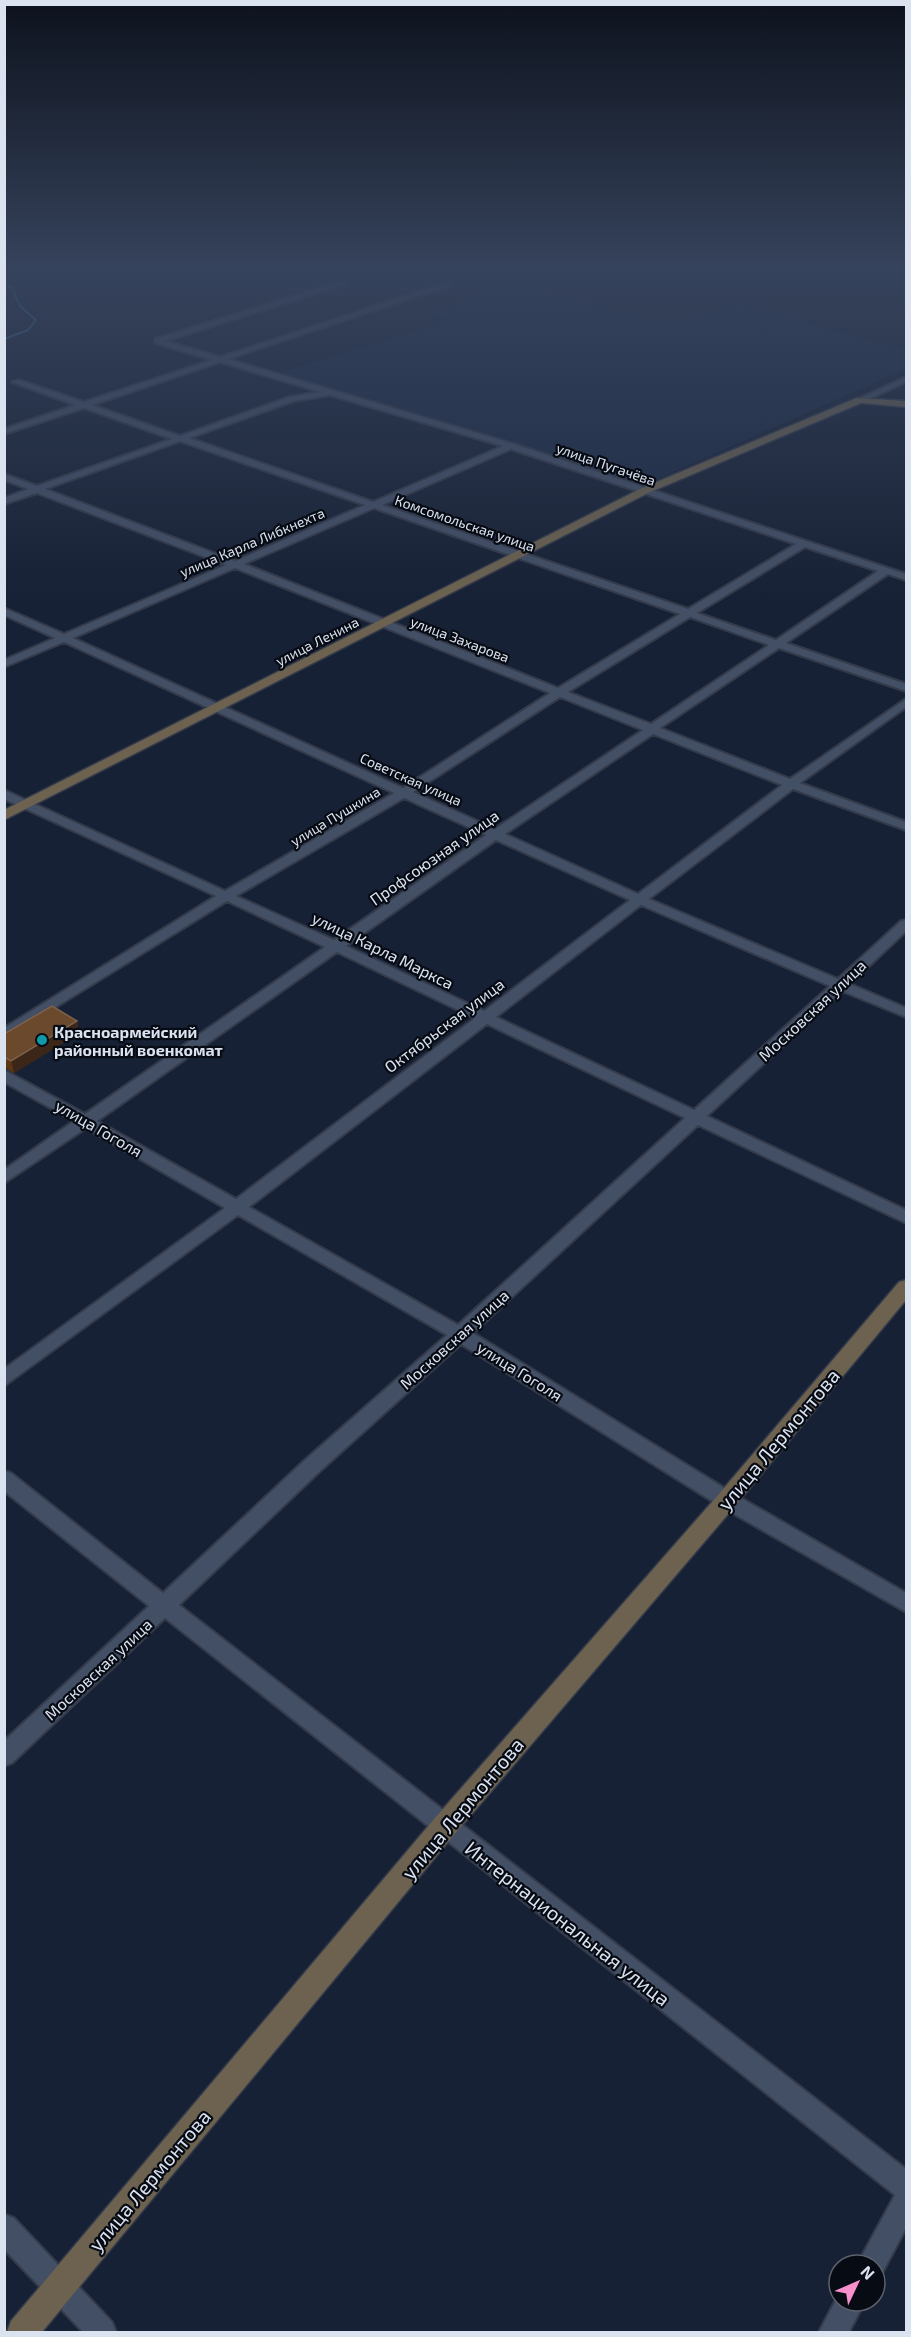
<svg xmlns="http://www.w3.org/2000/svg" width="911" height="2337" viewBox="0 0 911 2337" font-family="'Exo 2',sans-serif">
  <rect width="100%" height="100%" fill="#172135"/>
  <polygon fill="#1c2943" points="509,285 673,324 741,304 906,350 906,369 658,479 623,479 272,375 450,320 429,314"/>
  <g fill="none" stroke-linecap="round" stroke-linejoin="round">
    <g stroke="#356fa0" stroke-width="2">
      <polyline points="4,275 8,271"/>
      <polyline points="4,284 12,288 20,306 36,320 28,330 4,339"/>
    </g>
    <g stroke="#333a4a" stroke-width="4">
      <g id="street">
        <path d="M339 282 346 284 166 341 220 357 448 282V286L228 359 514 444 906 574V580L888 574 786 643 906 684V691L779 648 660 728 790 779 906 699V707L800 783 906 822V830L793 789 649 899 838 979 901 921 906 920V931L850 984 906 1008V1017L842 991 707 1116 906 1210V1223L698 1125 473 1333 734 1494 906 1593V1612L720 1506 461 1344 319 1472 179 1605 906 2169V2228L881 2275 875 2277V2265H857L895 2195 165 1618 12 1763 4 1766V1741L149 1606 4 1491V1471L11 1473 163 1593 305 1460 447 1335 238 1215 4 1386V1369L225 1208 86 1128 4 1183V1170L74 1121 4 1082V1070L85 1114 325 947 227 901 4 1039V1028L216 896 4 799V790L225 891 394 793 64 642 4 667V660L55 638 4 615V608L64 634 226 565 37 493 4 504V498L28 489 4 480V474L37 486 172 439 84 408 4 434V429L75 405 12 382 19 380 84 402 212 360 155 343V339ZM220 362 320 392 289 397 180 436 92 405ZM330 395 503 446 373 502 189 438 294 401ZM180 441 365 505 235 561 45 489ZM511 449 796 544 688 609 382 505ZM374 508 680 614 558 688 244 564ZM805 547 878 571 776 640 697 613ZM235 568 550 693 403 788 73 638ZM690 617 769 645 651 724 568 692ZM560 697 643 730 495 829 413 792ZM653 734 782 785 638 894 505 834ZM404 798 486 835 334 940 236 896ZM496 840 630 900 484 1011 346 946ZM641 905 830 986 694 1110 496 1017ZM337 952 475 1018 236 1199 97 1121ZM487 1024 685 1118 458 1325 249 1207Z"/>
        <polygon points="906,377 906,382 863,402 856,400"/>
        <polygon points="4,2214 14,2218 112,2322 116,2332 83,2332 4,2249"/>
        <polygon points="839,2294 839,2301 865,2301 849,2332 819,2332"/>
      </g>
    </g>
    <g stroke="#333a4a" stroke-width="3">
      <g id="secondary">
        <polygon points="857,398 906,401 906,407 861,403 648,493 4,820 4,810 640,489"/>
        <polygon points="906,1280 906,1300 735,1506 453,1836 42,2332 7,2332 11,2321 435,1818 719,1494 899,1282"/>
      </g>
    </g>
    <use href="#street" fill="#434f65" fill-rule="evenodd"/>
    <use href="#secondary" fill="#6c624f" fill-rule="evenodd"/>
  </g>
  <polygon fill="#5d3715" points="77,1021 79,1033 14,1073 4,1067 4,1034"/>
  <polygon fill="#3c2618" points="77,1021 79,1033 14,1073 11,1061"/>
  <polygon fill="#6b492d" stroke="#7c614c" stroke-width="1.5" points="52,1006 77,1021 11,1061 4,1057 4,1034"/>
  <linearGradient id="sky" x2="0" y2="1"><stop stop-color="#0d121d"/><stop offset="0.45" stop-color="#36435c"/><stop offset="1" stop-color="#36435c" stop-opacity="0"/></linearGradient>
  <rect width="911" height="598" fill="url(#sky)"/>
  <circle fill="#0f9aa8" stroke="#070b13" stroke-width="2" cx="42" cy="1040" r="6"/>
  <g text-anchor="middle" dominant-baseline="central" stroke-width="4.5" stroke-linejoin="round" paint-order="stroke">
    <g font-size="14" fill="#dbe2f0" stroke="#070b13">
      <text transform="translate(606 464) rotate(19)">улица Пугачёва</text>
      <text transform="translate(465 523) rotate(19)">Комсомольская улица</text>
      <text transform="translate(252 542) rotate(-23)">улица Карла Либкнехта</text>
      <text transform="translate(460 639) rotate(21)">улица Захарова</text>
      <text transform="translate(317 641) rotate(-27)">улица Ленина</text>
      <text transform="translate(411 779) rotate(24)">Советская улица</text>
      <text transform="translate(335 816) rotate(-31)">улица Пушкина</text>
    </g>
    <g font-size="16" fill="#dbe2f0" stroke="#070b13">
      <text transform="translate(434 857) rotate(-35)">Профсоюзная улица</text>
      <text transform="translate(383 950) rotate(26)">улица Карла Маркса</text>
      <text transform="translate(812 1010) rotate(-43)">Московская улица</text>
      <text transform="translate(444 1025) rotate(-37)">Октябрьская улица</text>
      <text transform="translate(99 1128) rotate(30)">улица Гоголя</text>
      <text transform="translate(454 1339) rotate(-42)">Московская улица</text>
      <text transform="translate(520 1371) rotate(32)">улица Гоголя</text>
      <text transform="translate(98 1669) rotate(-43)">Московская улица</text>
    </g>
    <g font-size="16" font-weight="bold" fill="#dbe2f0" stroke="#070b13" text-anchor="start">
      <text x="54" y="1031">Красноармейский<tspan x="54" dy="18">районный военкомат</tspan></text>
    </g>
    <g font-size="20" fill="#dbe2f0" stroke="#070b13">
      <text transform="translate(778 1439) rotate(-50)">улица Лермонтова</text>
      <text transform="translate(462 1808) rotate(-50)">улица Лермонтова</text>
      <text transform="translate(568 1923) rotate(38)">Интернациональная улица</text>
      <text transform="translate(149 2180) rotate(-50)">улица Лермонтова</text>
    </g>
  </g>
  <rect width="911" height="2337" fill="none" stroke="#dbe2f0" stroke-width="12"/>
  <g transform="translate(857 2283) rotate(46)"><circle r="28" fill="#070b13" stroke="#5c616b" stroke-width="1.5"/>
  <path d="M0-4.5L10 22L0 15L-10 22Z" fill="#f890cc"/>
  <text y="-9" font-size="16" font-weight="bold" text-anchor="middle" fill="#dbe2f0">N</text>
  </g>
</svg>
